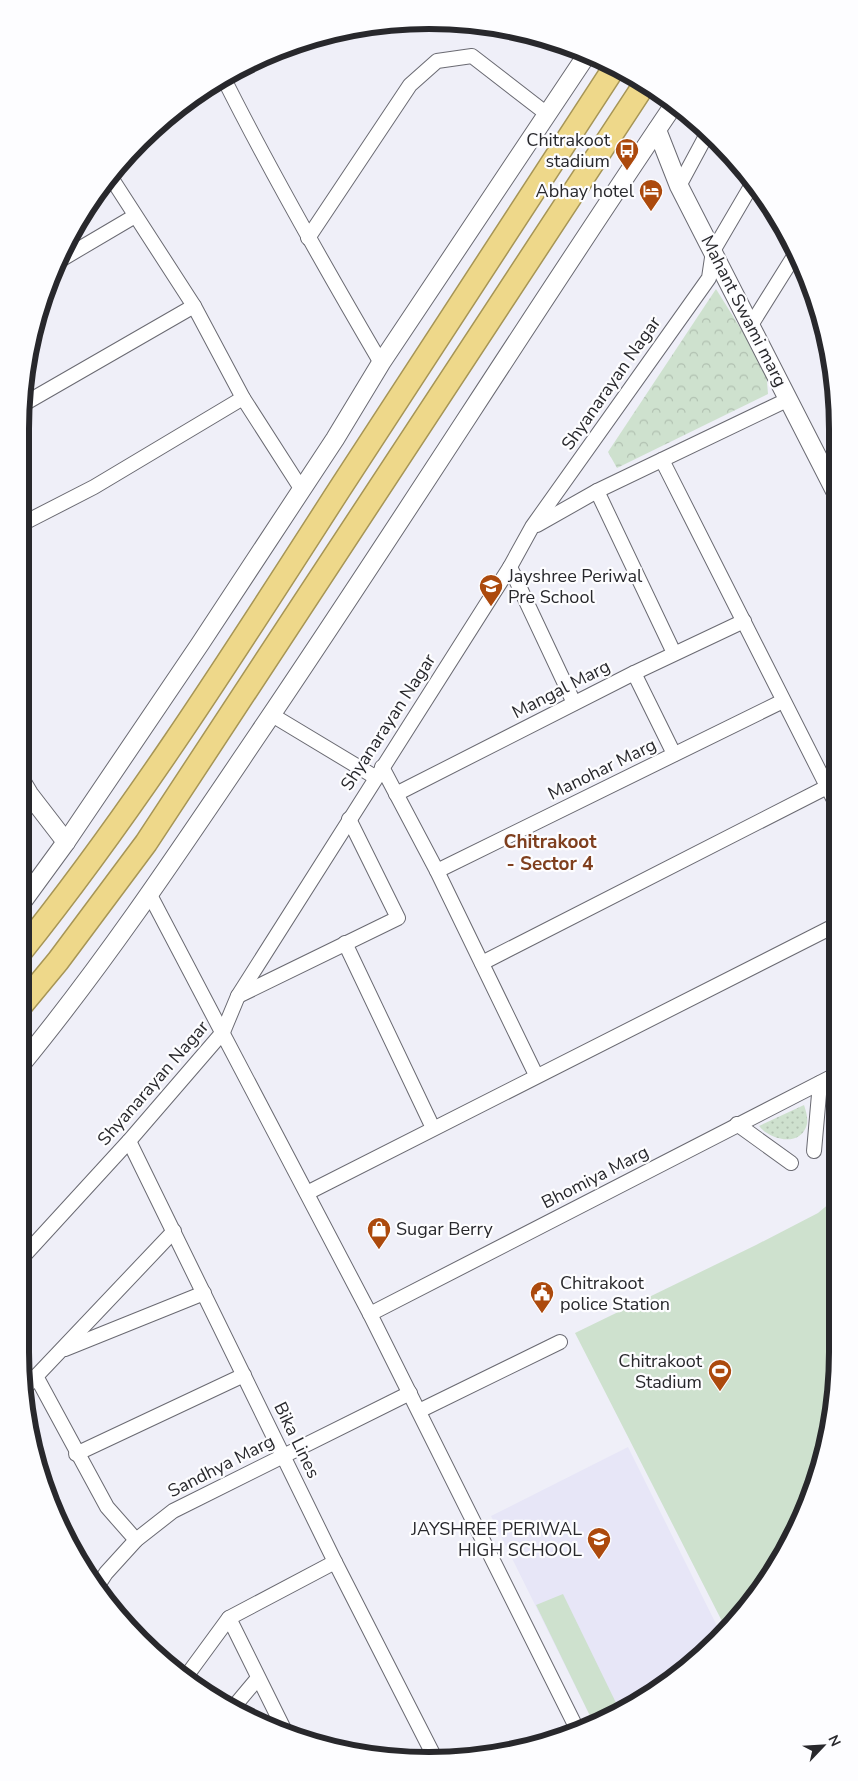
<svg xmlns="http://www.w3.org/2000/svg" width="858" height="1781" viewBox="0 0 858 1781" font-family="'Nunito Sans',sans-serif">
  <defs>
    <pattern id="grass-dots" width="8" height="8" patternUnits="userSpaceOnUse" patternTransform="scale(1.25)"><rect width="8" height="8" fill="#cee1ce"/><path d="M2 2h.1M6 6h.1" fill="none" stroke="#b1c1b1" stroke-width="1.8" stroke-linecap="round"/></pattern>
    <pattern id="park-crowns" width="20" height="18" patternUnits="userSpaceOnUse" patternTransform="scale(1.25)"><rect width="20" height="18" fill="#cee1ce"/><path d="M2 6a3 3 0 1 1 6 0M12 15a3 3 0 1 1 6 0" fill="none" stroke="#b1c1b1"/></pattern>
  </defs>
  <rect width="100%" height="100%" fill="#efeff8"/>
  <polygon fill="#e7e6f7" points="628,1447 722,1636 610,1719 594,1724 491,1516"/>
  <path fill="url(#grass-dots)" d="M804 1105C806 1111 808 1118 807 1124 801 1148 770 1140 759 1126Z"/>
  <polygon fill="url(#park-crowns)" points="716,289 766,369 768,394 617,468 608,452"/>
  <g fill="#cee1ce">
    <polygon points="837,1197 838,1352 830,1432 807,1509 769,1579 727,1631 575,1333 756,1245 818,1213"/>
    <polygon points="563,1594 620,1711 610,1719 594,1724 536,1605"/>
  </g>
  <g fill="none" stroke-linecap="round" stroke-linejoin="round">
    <g stroke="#6a6a72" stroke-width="16">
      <g id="minor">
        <path d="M223 77C272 175 326 269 381 363"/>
        <polyline points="110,176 194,306 243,398 302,490"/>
        <polyline points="679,186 707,134"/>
        <polyline points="308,238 410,85 437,61 472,56 547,114"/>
        <polyline points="57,262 135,216"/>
        <polyline points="751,325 796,253"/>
        <polyline points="22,405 194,306"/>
        <polyline points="662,460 836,804"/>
        <polyline points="597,491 674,653"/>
        <polyline points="20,525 94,487 243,398"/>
        <polyline points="537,525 597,491 789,399"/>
        <polyline points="510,567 574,703"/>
        <polyline points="634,673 674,754"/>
        <polyline points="272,715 375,777"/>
        <polyline points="382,767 437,871 536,1075"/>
        <polyline points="396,794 634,673 744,621"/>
        <polyline points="437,871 783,701"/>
        <polyline points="150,895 370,1314 577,1729"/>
        <polyline points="345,943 433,1128"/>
        <polyline points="482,963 827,787"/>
        <polyline points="238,996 398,918 349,819"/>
        <polyline points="737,1124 791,1163"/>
        <polyline points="129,1141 335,1562 434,1756"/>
        <polyline points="814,1151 820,1083"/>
        <polyline points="307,1193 836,925"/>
        <polyline points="20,1260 129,1141 223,1032 238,996 510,567 532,527 709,278 713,251 754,181"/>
        <polyline points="370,1314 837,1074"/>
        <polyline points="65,1349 204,1293"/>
        <polyline points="36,1376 107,1507 136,1540"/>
        <polyline points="26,1387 174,1231"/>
        <polyline points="419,1411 560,1342"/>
        <polyline points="76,1454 244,1375"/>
        <polyline points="97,1587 106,1573 136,1540 173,1511 410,1393"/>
        <polyline points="229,1618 284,1729"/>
        <polyline points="185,1678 229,1618 335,1562"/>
        <polyline points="232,1709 258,1678"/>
      </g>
    </g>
    <g stroke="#6a6a72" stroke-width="20">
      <g id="tertiary">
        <polyline points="657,130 679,186 835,491"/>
        <polyline points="20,779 29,794 66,842"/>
        <polyline points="20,905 66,842 200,644 335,439 381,363 588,53"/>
        <path d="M20 1066C107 960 182 847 259 733 400 525 534 311 675 103"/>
      </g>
    </g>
    <g stroke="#a69556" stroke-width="25">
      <g id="trunk">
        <path d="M20 953C137 807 238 647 339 490 430 348 522 208 614 68"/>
        <polyline points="20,1007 58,961 146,843 644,85"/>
      </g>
    </g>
    <use href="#minor" stroke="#fff" stroke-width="14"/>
    <use href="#tertiary" stroke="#fff" stroke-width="18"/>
    <use href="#trunk" stroke="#eed88a" stroke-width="22"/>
  </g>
  <defs>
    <g id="bus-pin" transform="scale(1.25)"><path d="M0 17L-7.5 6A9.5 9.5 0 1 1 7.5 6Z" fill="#ac4a0d" stroke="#fdfdff"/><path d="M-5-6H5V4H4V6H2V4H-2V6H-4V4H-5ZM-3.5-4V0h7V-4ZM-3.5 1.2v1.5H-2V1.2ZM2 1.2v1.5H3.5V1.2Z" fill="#fff"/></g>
    <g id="hotel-pin" transform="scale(1.25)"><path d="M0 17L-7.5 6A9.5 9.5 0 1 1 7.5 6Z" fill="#ac4a0d" stroke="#fdfdff"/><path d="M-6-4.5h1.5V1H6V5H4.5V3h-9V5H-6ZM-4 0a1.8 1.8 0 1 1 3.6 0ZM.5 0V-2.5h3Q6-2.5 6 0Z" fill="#fff"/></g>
    <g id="school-pin" transform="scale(1.25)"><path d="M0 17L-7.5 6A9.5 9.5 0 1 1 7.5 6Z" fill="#ac4a0d" stroke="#fdfdff"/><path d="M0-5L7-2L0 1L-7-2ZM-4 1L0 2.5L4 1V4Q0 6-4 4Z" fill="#fff"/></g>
    <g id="shop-pin" transform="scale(1.25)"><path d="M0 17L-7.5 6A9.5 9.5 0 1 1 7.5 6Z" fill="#ac4a0d" stroke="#fdfdff"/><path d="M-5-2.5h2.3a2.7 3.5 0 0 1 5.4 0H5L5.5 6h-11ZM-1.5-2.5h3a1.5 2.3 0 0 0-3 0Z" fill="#fff"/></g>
    <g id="civic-pin" transform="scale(1.25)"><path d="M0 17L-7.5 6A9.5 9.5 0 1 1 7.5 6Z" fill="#ac4a0d" stroke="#fdfdff"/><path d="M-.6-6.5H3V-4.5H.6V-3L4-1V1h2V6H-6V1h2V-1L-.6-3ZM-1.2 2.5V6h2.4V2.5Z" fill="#fff"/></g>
    <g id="stadium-pin" transform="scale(1.25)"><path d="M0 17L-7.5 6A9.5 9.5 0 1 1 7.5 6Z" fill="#ac4a0d" stroke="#fdfdff"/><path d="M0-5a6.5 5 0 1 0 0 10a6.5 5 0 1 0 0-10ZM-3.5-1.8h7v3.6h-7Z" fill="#fff"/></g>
  </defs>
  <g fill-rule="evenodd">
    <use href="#bus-pin" x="627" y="150"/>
    <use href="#hotel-pin" x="651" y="191"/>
    <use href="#school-pin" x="491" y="586"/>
    <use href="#shop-pin" x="379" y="1229"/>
    <use href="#civic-pin" x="542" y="1293"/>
    <use href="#stadium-pin" x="720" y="1371"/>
    <use href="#school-pin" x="599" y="1539"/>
  </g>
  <g text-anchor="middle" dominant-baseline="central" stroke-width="4.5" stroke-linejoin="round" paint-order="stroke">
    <g font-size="18" fill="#28282c" stroke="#fdfdff" text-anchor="end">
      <text x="610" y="140">Chitrakoot<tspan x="610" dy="21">stadium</tspan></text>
      <text x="634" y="191">Abhay hotel</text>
      <text x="508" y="576" text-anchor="start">Jayshree Periwal<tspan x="508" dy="21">Pre School</tspan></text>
      <text x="396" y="1229" text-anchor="start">Sugar Berry</text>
      <text x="560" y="1283" text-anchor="start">Chitrakoot<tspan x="560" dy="21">police Station</tspan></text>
      <text x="702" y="1361">Chitrakoot<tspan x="702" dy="21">Stadium</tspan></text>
      <text x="582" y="1529">JAYSHREE PERIWAL<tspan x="582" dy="21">HIGH SCHOOL</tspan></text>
    </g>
    <g font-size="18" fill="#28282c" stroke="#fdfdff">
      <text transform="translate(744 311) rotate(63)">Mahant Swami marg</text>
      <text transform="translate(611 383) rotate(-55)">Shyanarayan Nagar</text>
      <text transform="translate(561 689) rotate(-27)">Mangal Marg</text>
      <text transform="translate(388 722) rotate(-57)">Shyanarayan Nagar</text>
      <text transform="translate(602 769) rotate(-26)">Manohar Marg</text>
      <text transform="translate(153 1083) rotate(-49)">Shyanarayan Nagar</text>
      <text transform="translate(595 1177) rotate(-27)">Bhomiya Marg</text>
      <text transform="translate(297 1440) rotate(64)">Bika Lines</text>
      <text transform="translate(221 1466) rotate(-27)">Sandhya Marg</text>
    </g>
    <g font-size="19" font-weight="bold" fill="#7f3f1e" stroke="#fdfdff">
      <text x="550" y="842">Chitrakoot<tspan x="550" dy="22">- Sector 4</tspan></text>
    </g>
  </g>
  <path d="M0 0H858V1781H0ZM429 29H429A400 400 0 0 1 829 429V1352A400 400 0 0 1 429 1752H429A400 400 0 0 1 29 1352V429A400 400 0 0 1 429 29Z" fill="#fdfdff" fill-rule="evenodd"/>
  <path fill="none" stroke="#28282c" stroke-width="6" d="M429 29H429A400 400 0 0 1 829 429V1352A400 400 0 0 1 429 1752H429A400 400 0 0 1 29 1352V429A400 400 0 0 1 429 29Z"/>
  <g transform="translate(823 1746) rotate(65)" stroke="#fdfdff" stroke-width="4" paint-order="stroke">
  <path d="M0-4L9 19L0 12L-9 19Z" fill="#28282c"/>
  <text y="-8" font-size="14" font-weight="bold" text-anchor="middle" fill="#28282c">N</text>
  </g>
</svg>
